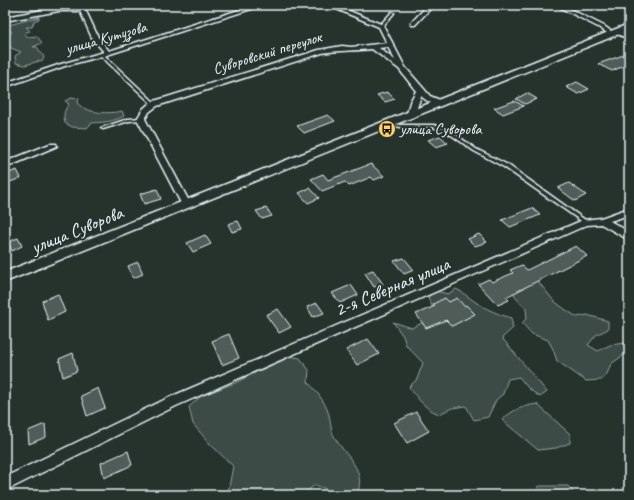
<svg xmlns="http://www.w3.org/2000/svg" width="634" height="500" viewBox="0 0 634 500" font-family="Caveat,sans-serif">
  <rect width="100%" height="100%" fill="#26332d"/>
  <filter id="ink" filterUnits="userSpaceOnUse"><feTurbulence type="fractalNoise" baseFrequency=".025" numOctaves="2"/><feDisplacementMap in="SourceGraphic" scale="8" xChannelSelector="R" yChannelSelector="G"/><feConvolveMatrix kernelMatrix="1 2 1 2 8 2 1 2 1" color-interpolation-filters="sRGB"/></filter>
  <g filter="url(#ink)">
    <g fill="#3e4b47" stroke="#939ea0">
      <polygon points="39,17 39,19 34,21 32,27 26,27 30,31 24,33 28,37 37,36 42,43 33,47 37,47 44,57 43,60 25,65 16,63 15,56 21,52 11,48 5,39 12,32 5,26"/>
      <path d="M71 98 79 99 77 103C88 114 108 114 122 111L124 116C113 122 105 122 92 123L87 128 72 127 65 123C63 115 64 110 69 104L65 101Z"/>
      <polygon points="507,277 536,279 554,301 566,310 577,317 587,315 608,321 608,329 596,335 588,345 598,351 610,345 625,343 628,352 611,364 606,376 601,380 586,381 557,361 553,349 548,340 532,334 522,323 527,318 526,309 516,298"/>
      <path d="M456 289C463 292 468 297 474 301 485 309 498 314 511 318L513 328 502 338 547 392 540 397 529 389 519 377 508 379 503 394 496 400 488 417 474 420 466 406 452 408 439 414C425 409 418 399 409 387L417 379 423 363 406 345 403 336 393 322 412 328C422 321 426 325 436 316L428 297 436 291 448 294Z"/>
      <path d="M290 356 300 358 309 370 308 382C316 391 324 400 328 412 331 420 330 429 334 436 345 457 367 468 357 495H342L315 485 306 492 305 495H229L228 492 233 466 210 444 193 424 189 407 201 396 235 383 260 370 277 363Z"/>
      <path d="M537 404 570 434V443L556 448 538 450 502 420C512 410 523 406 537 404Z"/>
      <polygon points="538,486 568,486 575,495 536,495"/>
    </g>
    <g fill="#505c59" stroke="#e8f1f8">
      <polygon points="629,53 629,64 612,71 598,64"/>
      <polygon points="577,82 589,89 578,94 566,87"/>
      <polygon points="387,92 395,99 385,102 377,95"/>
      <polygon points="527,93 537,99 525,104 516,99"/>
      <polygon points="514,101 524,106 503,114 494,108"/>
      <polygon points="328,115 335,121 304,133 297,126"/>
      <polygon points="440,136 448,143 436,147 428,140"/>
      <polygon points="371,164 384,176 374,180 371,177 349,186 345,182 322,191 311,179 323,174 328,180"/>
      <polygon points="17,170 21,178 10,182 6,174"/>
      <polygon points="569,183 586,195 575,201 558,188"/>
      <polygon points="310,188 319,198 308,203 299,193"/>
      <polygon points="157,189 161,199 144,204 140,194"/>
      <polygon points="266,208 272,216 262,219 256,211"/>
      <polygon points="532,208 540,215 510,227 502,220"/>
      <polygon points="238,221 242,229 232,232 228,224"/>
      <polygon points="479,234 487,242 475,246 468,239"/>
      <polygon points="205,235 211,244 193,252 187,243"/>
      <polygon points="18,238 22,246 12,251 8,242"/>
      <polygon points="576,246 587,256 506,297 509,300 498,305 478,284 489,279 492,282 513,273 510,270 522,265 527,270"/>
      <polygon points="404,258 414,270 404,274 394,261"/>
      <polygon points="138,262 143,274 133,278 128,266"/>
      <polygon points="373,270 383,284 374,287 365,273"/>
      <polygon points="351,285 358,295 340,303 332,293"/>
      <polygon points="58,294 65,312 48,320 42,301"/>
      <polygon points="445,298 449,302 457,298 464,306 466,305 475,314 452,326 446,320 426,328 416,314 435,306 433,304"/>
      <polygon points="317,303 324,313 313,317 307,307"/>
      <polygon points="278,309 291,327 279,333 266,315"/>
      <polygon points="229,334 239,358 222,365 212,341"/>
      <polygon points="368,339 379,354 357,365 346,350"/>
      <polygon points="73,353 77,371 63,377 59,359"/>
      <polygon points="98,388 105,408 87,416 81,396"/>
      <polygon points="416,412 429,431 407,443 394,423"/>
      <polygon points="45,424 46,437 29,444 28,431"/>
      <polygon points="128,451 132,465 104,478 101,463"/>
    </g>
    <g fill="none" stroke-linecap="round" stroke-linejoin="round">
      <g stroke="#e8f1f8" stroke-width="3">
        <g id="service">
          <polygon points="392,12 394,13 382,27 380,27 380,25"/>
          <polygon points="107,52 110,53 105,56 155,103 155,105 153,105 102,57 102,55"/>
          <polygon points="141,118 142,118 142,120 129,121 103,129 101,128 128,119"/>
          <polygon points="387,123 401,125 434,125 452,132 476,149 508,165 588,222 588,223 584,223 504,167 474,151 450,134 433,127 401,127 387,125"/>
        </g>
      </g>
      <g stroke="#e8f1f8" stroke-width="3">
        <g id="minor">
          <polygon points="82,5 88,5 85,9 98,37 109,51 255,5 264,5 110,54 65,66 5,87 5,83 61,64 104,52 92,38 80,11 59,11 5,21 5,17 59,7 80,7"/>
          <path d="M327 5H335L383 25 405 67 430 96 442 101V105C435 106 426 101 421 96L415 114 414 116H408L407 114 410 102 416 91 399 69 372 49C355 51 339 50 322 53L157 106 149 112 145 119 191 205 186 208 183 207 137 119 143 109 151 102 319 50 342 46 351 47 387 43 379 27ZM388 47 395 60 379 48Z"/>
          <polygon points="430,5 437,5 429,10 415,25 411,25 411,23 425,8"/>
          <polygon points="555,5 562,5 604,26 615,34 610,35 600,28"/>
          <polygon points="617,30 629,35 629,39 615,33 615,31"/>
          <polygon points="50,144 56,144 57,146 5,168 5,162"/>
          <polygon points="629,208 629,215 610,221 629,232 629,240 601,224 587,225 176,406 5,491 5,477 168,398 583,220 601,218"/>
        </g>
      </g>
      <g stroke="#e8f1f8" stroke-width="3">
        <polygon id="tertiary" points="626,25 629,25 629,30 5,282 5,272"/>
      </g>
      <use href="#service" fill="#26332d" fill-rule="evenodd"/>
      <use href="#minor" fill="#26332d" fill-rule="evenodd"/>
      <use href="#tertiary" fill="#26332d" fill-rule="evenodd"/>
    </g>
  </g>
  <defs>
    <g id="bus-disc" transform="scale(0.9)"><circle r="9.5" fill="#ffd166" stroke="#26332d"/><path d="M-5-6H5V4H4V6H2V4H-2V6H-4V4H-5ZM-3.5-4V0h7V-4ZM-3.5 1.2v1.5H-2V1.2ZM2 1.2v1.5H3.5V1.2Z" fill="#111"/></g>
  </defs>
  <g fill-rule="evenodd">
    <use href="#bus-disc" x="387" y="129"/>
  </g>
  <g text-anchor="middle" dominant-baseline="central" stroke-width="4" stroke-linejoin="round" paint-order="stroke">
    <g font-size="16" fill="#e8f1f8" stroke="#26332d">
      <text transform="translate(106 38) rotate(-16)">улица Кутузова</text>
      <text transform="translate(267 53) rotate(-17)">Суворовский переулок</text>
    </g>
    <g font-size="16" fill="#e8f1f8" stroke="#26332d" text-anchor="start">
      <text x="400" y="129">улица Суворова</text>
    </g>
    <g font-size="19" fill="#e8f1f8" stroke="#26332d">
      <text transform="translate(77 230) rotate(-22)">улица Суворова</text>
      <text transform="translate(392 287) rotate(-23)">2-я Северная улица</text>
    </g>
  </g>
  <rect width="634" height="500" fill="none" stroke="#26332d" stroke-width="20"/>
  <rect x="10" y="10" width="614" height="480" fill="none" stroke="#e8f1f8" stroke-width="1.5" filter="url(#ink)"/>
</svg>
